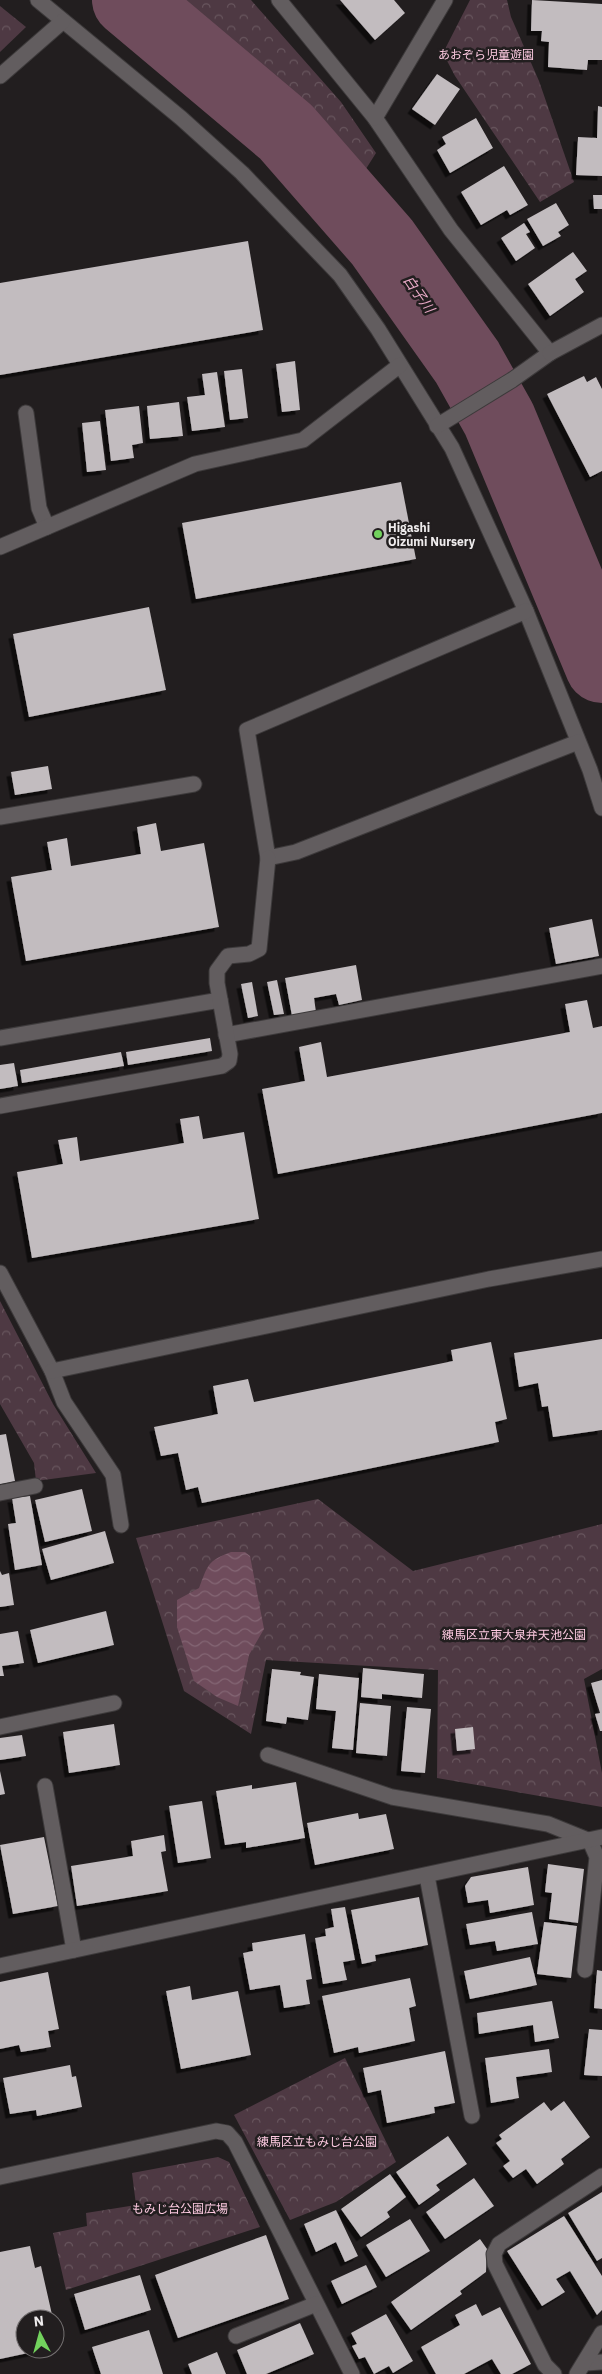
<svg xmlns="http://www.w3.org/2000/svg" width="602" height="2374" viewBox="0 0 602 2374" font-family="'IBM Plex Sans','Noto Sans JP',sans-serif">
  <defs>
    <pattern id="park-crowns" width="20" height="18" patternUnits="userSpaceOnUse" patternTransform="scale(1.25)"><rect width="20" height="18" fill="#4e3943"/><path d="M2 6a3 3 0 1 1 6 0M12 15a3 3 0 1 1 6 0" fill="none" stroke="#68565e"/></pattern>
    <pattern id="water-waves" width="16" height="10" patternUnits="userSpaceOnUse" patternTransform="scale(1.25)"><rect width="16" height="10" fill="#6f4c5c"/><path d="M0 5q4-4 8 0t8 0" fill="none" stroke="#846674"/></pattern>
    <filter id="shadow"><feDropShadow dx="-4.5" dy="4.5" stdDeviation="0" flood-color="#0009"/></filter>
  </defs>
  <rect width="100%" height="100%" fill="#221e1f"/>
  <g fill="url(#park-crowns)">
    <polygon points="179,0 251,0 341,102 376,153 364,172 306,109"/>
    <polygon points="470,0 507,0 511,17 539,81 574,182 540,202 455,76 443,53"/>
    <polygon points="0,6 26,27 0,52"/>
    <polygon points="0,1301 53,1404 96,1473 36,1481 34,1463 0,1404"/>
    <polygon points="318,1499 413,1571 602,1524 602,1669 584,1679 602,1773 602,1807 437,1778 438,1670 266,1660 251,1734 184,1691 136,1538"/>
    <polygon points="345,2058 396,2162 336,2202 290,2220 234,2115"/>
    <polygon points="218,2157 229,2162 260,2227 66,2290 53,2233 87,2226 86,2213 136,2205 132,2173"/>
  </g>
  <path fill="url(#water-waves)" d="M231 1552H245L250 1556 264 1629 249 1655 238 1706 217 1697 194 1681 177 1627V1600L199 1588C208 1565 207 1561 231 1552Z"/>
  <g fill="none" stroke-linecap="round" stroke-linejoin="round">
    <polyline stroke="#6f4c5c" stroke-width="74" points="129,0 286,132 382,242 467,362 499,419 602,666"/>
  </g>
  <g fill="#c2bcbf" filter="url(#shadow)">
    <polygon points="340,0 394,0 405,13 375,40"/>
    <polygon points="532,0 602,4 602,60 588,60 587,70 548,67 549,42 541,41 542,31 531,31"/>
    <polygon points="437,74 460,89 435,125 412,109"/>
    <polygon points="598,106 602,107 602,176 576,175 578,137 597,138"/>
    <polygon points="476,118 493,148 450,173 437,150 446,144 442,137"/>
    <polygon points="504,166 528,205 510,215 507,210 481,225 461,192"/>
    <polygon points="593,195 602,195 602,209 594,209"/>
    <polygon points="556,203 569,225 558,232 561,236 543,246 527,219"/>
    <polygon points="524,223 530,232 526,234 535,248 516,261 501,238"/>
    <polygon points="248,241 263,330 0,375 0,283"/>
    <polygon points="573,252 587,271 575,279 584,292 550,316 528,284"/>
    <polygon points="295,361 300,410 282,412 276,364"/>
    <polygon points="242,369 248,418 230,420 224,371"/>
    <polygon points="217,372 225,427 192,431 187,397 205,395 202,374"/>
    <polygon points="584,376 587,382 596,377 602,389 602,471 590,477 547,394"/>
    <polygon points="179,402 183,436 150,439 147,406"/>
    <polygon points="139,406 143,443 132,445 134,458 111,461 105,410"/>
    <polygon points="100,421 106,470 87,472 82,423"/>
    <polygon points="401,482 416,559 196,599 182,523"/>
    <polygon points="149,607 166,690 29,717 13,634"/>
    <polygon points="48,766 52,789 15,795 11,772"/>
    <polygon points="156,823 161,851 204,843 219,927 26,961 11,877 52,870 47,842 67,838 71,866 141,854 137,827"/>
    <polygon points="592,919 599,956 556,964 549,928"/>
    <polygon points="356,965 362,1000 339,1005 336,994 314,998 316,1012 292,1016 285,978"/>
    <polygon points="277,980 284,1014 274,1015 267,982"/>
    <polygon points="252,982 258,1016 248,1018 241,984"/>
    <polygon points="587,1000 593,1028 602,1026 602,1113 278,1174 262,1089 305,1081 299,1047 321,1042 327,1077 570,1032 565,1004"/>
    <polygon points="210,1038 212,1051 128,1065 126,1052"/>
    <polygon points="121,1052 124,1066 22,1083 20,1070"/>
    <polygon points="14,1063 18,1086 0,1089 0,1065"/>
    <polygon points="199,1116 203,1139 244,1132 259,1219 32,1258 17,1172 63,1164 58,1140 77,1137 80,1161 184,1143 180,1119"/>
    <polygon points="602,1339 602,1430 553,1437 548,1406 542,1407 538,1383 519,1387 514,1353"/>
    <polygon points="491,1342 507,1419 495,1422 499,1442 202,1503 198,1487 186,1490 178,1453 161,1456 154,1427 218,1414 213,1386 248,1379 254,1402 453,1361 451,1350"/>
    <polygon points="6,1434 15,1481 0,1484 0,1435"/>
    <polygon points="82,1489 92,1531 45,1542 35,1500"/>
    <polygon points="30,1496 42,1565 15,1570 8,1524 16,1523 12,1498"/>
    <polygon points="105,1531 114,1563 51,1580 42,1549"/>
    <polygon points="0,1571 2,1575 9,1573 14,1605 0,1607"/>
    <polygon points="106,1611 114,1645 38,1663 30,1630"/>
    <polygon points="18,1631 24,1663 2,1666 4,1676 0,1676 0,1634"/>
    <polygon points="363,1668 424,1674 422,1698 382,1694 382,1699 361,1697"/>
    <polygon points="272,1669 301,1672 300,1675 314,1677 308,1720 287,1717 286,1724 266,1721"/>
    <polygon points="319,1674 359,1678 353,1750 332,1748 336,1711 316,1709"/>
    <polygon points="602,1680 602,1731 600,1731 595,1714 600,1713 591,1683"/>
    <polygon points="360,1703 391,1706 387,1756 356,1753"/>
    <polygon points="407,1707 431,1709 425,1773 401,1771"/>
    <polygon points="114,1724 120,1765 69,1773 63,1732"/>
    <polygon points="473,1727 475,1749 457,1751 455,1729"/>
    <polygon points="22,1735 26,1756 0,1760 0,1738"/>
    <polygon points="0,1771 5,1794 0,1795"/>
    <polygon points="296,1782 305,1838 246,1848 246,1842 225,1845 216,1791 252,1785 252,1789"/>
    <polygon points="202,1801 211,1858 178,1863 169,1806"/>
    <polygon points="358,1813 359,1819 386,1814 394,1849 315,1865 307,1823"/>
    <polygon points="164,1835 166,1851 161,1852 168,1891 77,1906 71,1866 133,1856 131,1841"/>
    <polygon points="44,1837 58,1906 13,1914 0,1845"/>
    <polygon points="548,1864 584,1869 578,1923 549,1919 552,1893 545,1892"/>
    <polygon points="528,1867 534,1905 490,1913 488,1900 468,1903 465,1886 471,1877"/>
    <polygon points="419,1897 428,1945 375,1955 376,1961 362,1964 351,1910"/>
    <polygon points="345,1907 355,1960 343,1962 347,1980 323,1984 315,1938 326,1936 325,1929 334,1927 331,1909"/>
    <polygon points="532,1912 538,1944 497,1951 495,1941 470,1945 466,1924"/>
    <polygon points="544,1922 577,1926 571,1978 537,1974"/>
    <polygon points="305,1934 312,1979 306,1980 310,2004 284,2008 280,1985 250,1990 243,1953 253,1951 252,1943"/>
    <polygon points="530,1957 537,1985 470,1999 464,1971"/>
    <polygon points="597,1970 602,1971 602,2009 594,2008"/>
    <polygon points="48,1972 59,2029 48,2031 51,2047 21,2052 19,2045 0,2049 0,1982"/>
    <polygon points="410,1978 416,2006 409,2008 415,2041 359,2053 358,2047 334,2053 322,1996"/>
    <polygon points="190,1986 192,2000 238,1991 251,2055 181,2069 166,1991"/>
    <polygon points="552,2001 559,2038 535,2042 533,2025 479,2034 477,2013"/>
    <polygon points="589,2029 602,2030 602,2076 584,2075"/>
    <polygon points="549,2049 552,2072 516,2077 519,2098 491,2103 485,2058"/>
    <polygon points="445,2051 455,2103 434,2107 435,2113 387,2123 381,2090 368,2093 363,2068"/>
    <polygon points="70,2065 72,2077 76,2076 82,2107 37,2116 36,2110 10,2114 3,2078"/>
    <polygon points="564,2101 590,2137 561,2159 564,2164 537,2184 526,2169 513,2178 503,2166 510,2161 496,2143 502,2139 499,2135 544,2102 551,2111"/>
    <polygon points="448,2136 467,2164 436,2185 440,2190 419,2205 396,2172"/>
    <polygon points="390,2174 406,2197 387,2212 390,2217 361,2237 341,2209"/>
    <polygon points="474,2178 494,2206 445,2239 426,2212"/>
    <polygon points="602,2192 602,2258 597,2261 568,2213"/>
    <polygon points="336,2210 358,2256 345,2262 336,2242 316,2252 304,2224"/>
    <polygon points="564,2216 602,2276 602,2310 597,2315 570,2271 556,2279 565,2292 542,2306 507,2251"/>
    <polygon points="410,2219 430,2251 386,2277 366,2245"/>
    <polygon points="266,2235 289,2299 178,2338 155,2275"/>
    <polygon points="480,2239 487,2249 486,2272 460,2291 462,2294 411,2330 391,2302"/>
    <polygon points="30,2246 35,2268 41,2266 53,2319 25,2319 25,2349 42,2350 0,2359 0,2252"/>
    <polygon points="366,2265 377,2287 342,2304 331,2281"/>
    <polygon points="140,2275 151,2310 85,2330 74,2294"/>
    <polygon points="476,2304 482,2316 500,2307 531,2364 512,2374 501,2374 492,2359 464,2374 436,2374 421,2347 460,2325 455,2315"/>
    <polygon points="386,2314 413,2361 393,2373 389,2366 374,2374 365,2357 359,2359 352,2346 357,2344 351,2333"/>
    <polygon points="300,2323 314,2354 266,2374 247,2374 237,2350"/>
    <polygon points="149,2330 163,2374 101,2374 92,2347"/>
    <polygon points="217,2352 226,2374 192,2374 188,2364"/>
  </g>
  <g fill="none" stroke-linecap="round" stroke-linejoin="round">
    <g stroke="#3d3a3b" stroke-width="17">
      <g id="minor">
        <polyline points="38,0 181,118 242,173 340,275 378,329 452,448 526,611 590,770 602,808"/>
        <polyline points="279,0 375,118 451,230 550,353 512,380 437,426"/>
        <polyline points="0,76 63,21"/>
        <polyline points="375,118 445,0"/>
        <polyline points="550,353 602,325"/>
        <polyline points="26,413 39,508 47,527"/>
        <polyline points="0,547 195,464 303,440 400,365"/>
        <polyline points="526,611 247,730 268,858 296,852 578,742"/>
        <polyline points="0,817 194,784"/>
        <polyline points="226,1035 602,966"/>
        <polyline points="0,1038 220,1000"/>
        <polyline points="0,1106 222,1066 229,1061 230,1054 217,983 217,971 228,956 249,954 259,949 268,858"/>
        <polyline points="0,1273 52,1371 64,1402 113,1475 121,1525"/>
        <polyline points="52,1371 489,1279 602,1259"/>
        <polyline points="0,1493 35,1486"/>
        <polyline points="0,1727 114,1703"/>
        <polyline points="268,1755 392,1797 548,1824 590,1841 597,1857 585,1970"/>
        <polyline points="45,1786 74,1950"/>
        <polyline points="427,1876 472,2116"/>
        <polyline points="0,1966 602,1837"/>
        <polyline points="0,2177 216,2131 227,2133 235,2142 352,2374"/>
        <polyline points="236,2336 316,2304"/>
        <polyline points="586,2363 602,2362"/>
        <polyline points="554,2374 545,2365 495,2264 494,2254 499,2244 602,2176"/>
        <polyline points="577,2374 602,2333"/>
      </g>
    </g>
    <use href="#minor" stroke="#625d5f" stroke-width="15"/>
  </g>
  <circle fill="#72d25d" stroke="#221e1f" stroke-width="2" cx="378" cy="534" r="5"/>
  <g text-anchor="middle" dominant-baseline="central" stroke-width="5" stroke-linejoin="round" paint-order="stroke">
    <g font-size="12" fill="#fcc9e0" stroke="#221e1f">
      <text x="486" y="54">あおぞら児童遊園</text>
      <text x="514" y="1634">練馬区立東大泉弁天池公園</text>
      <text x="317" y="2141">練馬区立もみじ台公園</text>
      <text x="180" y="2208">もみじ台公園広場</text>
    </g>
    <g font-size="12" font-weight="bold" fill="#efeced" stroke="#221e1f" text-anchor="start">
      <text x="388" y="527">Higashi<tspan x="388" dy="14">Oizumi Nursery</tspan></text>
    </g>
    <g font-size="14" font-style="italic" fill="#e8a9c6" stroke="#221e1f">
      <text transform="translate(419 294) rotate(55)">白子川</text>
    </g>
  </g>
  <g transform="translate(40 2334) rotate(354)"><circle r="24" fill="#221e1f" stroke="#747071"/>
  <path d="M0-4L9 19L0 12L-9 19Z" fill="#72d25d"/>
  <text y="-8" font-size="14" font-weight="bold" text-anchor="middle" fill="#efeced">N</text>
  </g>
</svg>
